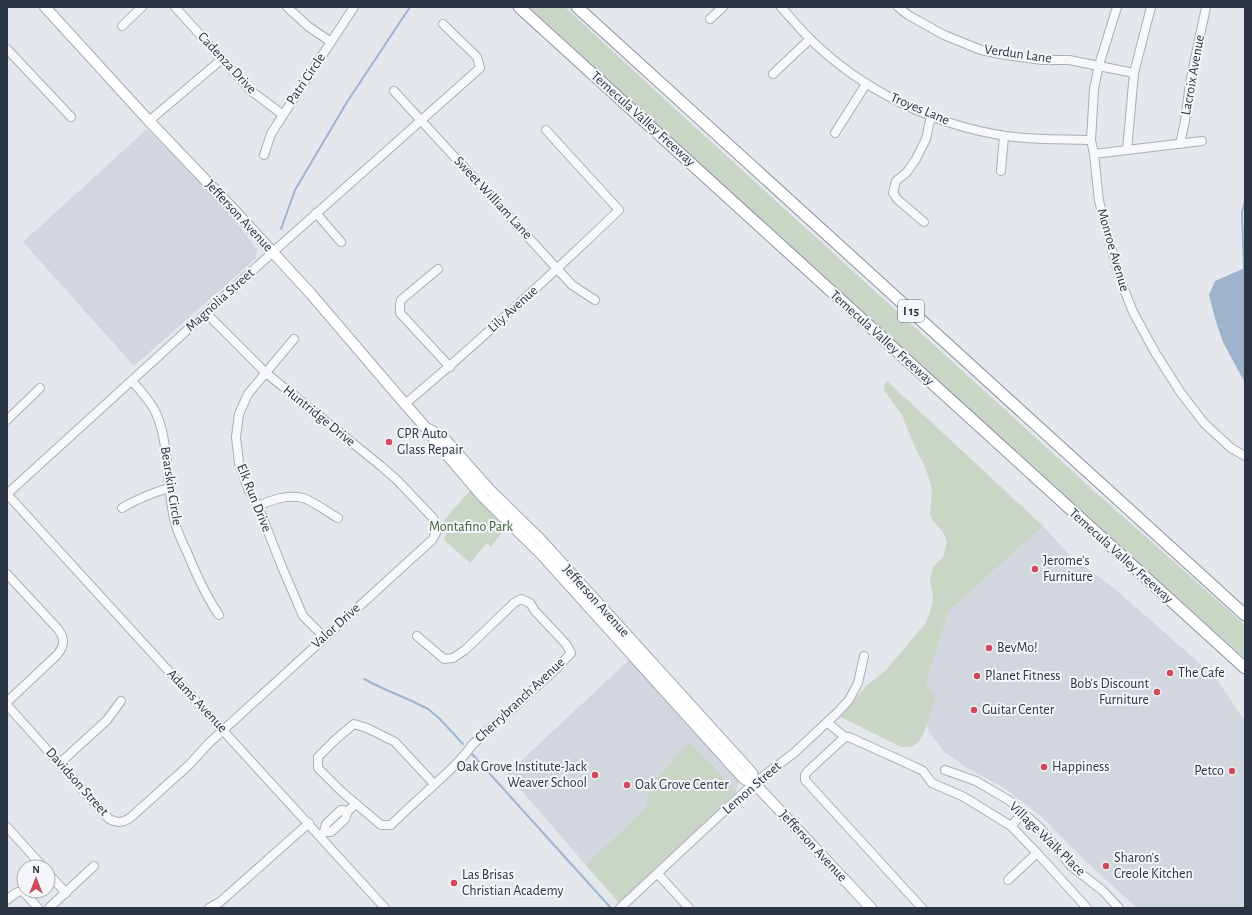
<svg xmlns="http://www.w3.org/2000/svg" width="1252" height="915" viewBox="0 0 1252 915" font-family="'Alegreya Sans',sans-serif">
  <rect width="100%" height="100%" fill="#e4e7ec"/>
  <g fill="#d2d6de">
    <polygon points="147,129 228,212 257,249 256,258 134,366 23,242"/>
    <polygon points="1043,526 1070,556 1114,588 1216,678 1245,721 1245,908 1137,908 1082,858 1042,817 1003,787 967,768 952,757 945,753 929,732 927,723 935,697 926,683 949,611"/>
    <polygon points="629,660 739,779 736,792 619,903 507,774"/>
  </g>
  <g fill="#c9d6c5">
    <polygon points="529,7 565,7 673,107 1093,490 1245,625 1245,658 1102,531 911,357"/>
    <path d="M887 381 1043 526 949 611 926 683 935 697C931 709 926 736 916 744 912 748 906 747 901 747L841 717 865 687 885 671 925 624 932 606 933 596 930 582 931 574 934 566 943 557 947 542 943 532 932 520 930 514 932 493 930 481 925 467 914 445 902 415 884 390V385Z"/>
    <polygon points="470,491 505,528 491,547 487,543 470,563 444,540 447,530 444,520"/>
    <polygon points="690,742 736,792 619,903 586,865 647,807 648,788"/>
  </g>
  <polygon fill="#9fb4cc" points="1245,268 1245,383 1223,342 1216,322 1209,295 1215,281"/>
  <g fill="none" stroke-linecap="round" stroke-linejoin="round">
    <g stroke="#9fb4cc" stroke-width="2">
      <polyline points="281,229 295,190 347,102 410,7"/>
      <polyline points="1244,268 1242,212 1245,201"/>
      <polyline points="364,679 382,688 412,701 428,709 439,718 463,744"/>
      <polyline points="472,754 610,907"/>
    </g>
    <g stroke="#a9aeb7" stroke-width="10">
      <g id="minor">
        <polyline points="175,7 250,90 283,115"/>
        <polyline points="287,7 309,27 331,42"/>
        <path d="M781 7C790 17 800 29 810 39 862 90 933 125 1006 136 1034 140 1062 139 1091 140"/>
        <polyline points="898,7 908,15 944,35 981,50 1006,55 1042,60 1069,60 1134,73"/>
        <polyline points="1117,7 1099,65 1094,89 1091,140 1094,154 1099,201 1113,254 1122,284 1133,312 1156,354 1181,393 1204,423 1231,448 1245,456"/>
        <polyline points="710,19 723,7"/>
        <polyline points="122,26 142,7"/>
        <polyline points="7,49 71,117"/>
        <polyline points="773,74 810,39"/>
        <polyline points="394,91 572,285 595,300"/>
        <polyline points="149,121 222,59"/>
        <polyline points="835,133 866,84"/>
        <polyline points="1180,144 1185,121 1190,83 1206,7"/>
        <polyline points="1127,150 1134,73 1151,7"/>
        <polyline points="1094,154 1202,141"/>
        <polyline points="264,155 271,134 283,115 354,7"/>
        <polyline points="1001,171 1004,136"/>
        <polyline points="316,213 341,242"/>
        <polyline points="924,222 898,200 893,193 896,181 907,172 916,159 926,139 931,116"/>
        <polyline points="438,269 401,300 400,304 400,313 450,367"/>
        <polyline points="294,339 248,394 239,414 236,437 239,463 249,491 258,506 282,567 303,616 324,637"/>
        <path d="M132 381C140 390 148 399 154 409 171 441 165 490 176 526 179 535 183 544 187 552 196 574 205 595 219 615"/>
        <path d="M405 404C479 342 549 277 619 210L546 130"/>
        <polyline points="7,420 40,388"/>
        <polyline points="7,494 273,252 480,68 477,57 443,24"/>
        <polyline points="7,494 385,908"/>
        <path d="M258 506C272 500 287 494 303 498 311 500 329 513 338 518"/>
        <path d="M122 508C137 499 152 493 169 488"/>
        <path d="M7 574 58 629C65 639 65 645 57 655L7 702"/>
        <path d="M417 636 444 659 453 658 465 650 514 603 521 599 530 603 535 611 566 644 571 653 557 668 472 745C463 759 450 770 437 782 422 796 406 810 391 825H381L342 792 318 768V757L335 740 354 724 367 728 395 742 434 784"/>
        <path d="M7 705 109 819C117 823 122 823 130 818L189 765 209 743 432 540 438 529 433 518 397 480 381 466 266 373 206 313"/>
        <polyline points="828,723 845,737"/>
        <polyline points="60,763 107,720 121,701"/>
        <polyline points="945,770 976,781 1010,801 1040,828 1071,866 1102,890 1119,908"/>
        <polyline points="1011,826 1023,813"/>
        <polyline points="7,827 43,867"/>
        <polyline points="324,832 331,832 345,819 348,811 356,804"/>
        <polyline points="321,836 324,832 326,824 341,810 348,811"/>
        <polyline points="48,873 66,893"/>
        <polyline points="658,874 689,908"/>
        <polyline points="1008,880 1037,853 1087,908"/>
        <path d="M7 900C12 896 16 891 23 891L38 908"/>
        <polyline points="49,908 94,866"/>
        <polyline points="209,908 220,902 309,823"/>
        <polyline points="620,908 754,783 794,753 838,712 849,700 858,683 864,656"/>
        <polyline points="922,908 805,780 805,775 807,772 845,737 849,737 915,767 923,771 932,783 964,797 1011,826 1037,853"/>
      </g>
    </g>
    <g stroke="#a3abb8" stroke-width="12">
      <g id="major">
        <polyline points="45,7 149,121 233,209 311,294 405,404 427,429 437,443 482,496 541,554 744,779 754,783 871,908"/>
        <polyline points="428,429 443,437 490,490 541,540 752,773 754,783"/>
      </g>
    </g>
    <g stroke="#8b94a3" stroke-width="13">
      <g id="highway">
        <polyline points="519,7 1245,668"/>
        <polyline points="577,7 1245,615"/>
      </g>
    </g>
    <use href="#minor" stroke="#f7f8fa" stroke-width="8"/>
    <use href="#major" stroke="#fff" stroke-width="10"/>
    <use href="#highway" stroke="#fff" stroke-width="11"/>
  </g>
  <g fill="#d1495b" stroke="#f4f6f9" stroke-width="1.5">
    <circle cx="389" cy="442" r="4"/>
    <circle cx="1035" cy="569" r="4"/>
    <circle cx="989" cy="648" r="4"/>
    <circle cx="1170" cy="673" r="4"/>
    <circle cx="977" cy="676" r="4"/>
    <circle cx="1157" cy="692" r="4"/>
    <circle cx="974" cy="710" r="4"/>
    <circle cx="1044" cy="767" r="4"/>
    <circle cx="1232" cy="771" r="4"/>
    <circle cx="595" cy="775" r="4"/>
    <circle cx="627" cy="785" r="4"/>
    <circle cx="1106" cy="866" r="4"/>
    <circle cx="454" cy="883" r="4"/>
  </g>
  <g text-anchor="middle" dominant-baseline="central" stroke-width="4" stroke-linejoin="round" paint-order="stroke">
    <rect fill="#f4f6f9" stroke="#676e7b" stroke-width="1" x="898" y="300" width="26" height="22" rx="3"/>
    <g font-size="13" font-weight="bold" fill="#2b3445">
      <text x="911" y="311">I 15</text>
    </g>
    <g font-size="14" fill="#2b3445" stroke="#f4f6f9">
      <text transform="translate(1018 54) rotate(8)">Verdun Lane</text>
      <text transform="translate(227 63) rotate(47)">Cadenza Drive</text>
      <text transform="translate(1193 75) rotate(-80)">Lacroix Avenue</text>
      <text transform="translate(306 79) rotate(-56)">Patri Circle</text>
      <text transform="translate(920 109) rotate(23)">Troyes Lane</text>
      <text transform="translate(643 119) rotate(42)">Temecula Valley Freeway</text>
      <text transform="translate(493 198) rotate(47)">Sweet William Lane</text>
      <text transform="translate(239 216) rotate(47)">Jefferson Avenue</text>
      <text transform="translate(1113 250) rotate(74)">Monroe Avenue</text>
      <text transform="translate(220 300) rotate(-42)">Magnolia Street</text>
      <text transform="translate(513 309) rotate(-42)">Lily Avenue</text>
      <text transform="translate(882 338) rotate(42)">Temecula Valley Freeway</text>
      <text transform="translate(319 416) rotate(39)">Huntridge Drive</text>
      <text transform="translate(171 486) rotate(81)">Bearskin Circle</text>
      <text transform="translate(254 498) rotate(68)">Elk Run Drive</text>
      <text transform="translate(1121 556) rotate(42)">Temecula Valley Freeway</text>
      <text transform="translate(596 601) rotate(48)">Jefferson Avenue</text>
      <text transform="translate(336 626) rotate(-42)">Valor Drive</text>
      <text transform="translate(520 700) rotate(-43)">Cherrybranch Avenue</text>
      <text transform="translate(197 701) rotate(47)">Adams Avenue</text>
      <text transform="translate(77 782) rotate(48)">Davidson Street</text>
      <text transform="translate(752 788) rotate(-41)">Lemon Street</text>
      <text transform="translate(1047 839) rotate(44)">Village Walk Place</text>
      <text transform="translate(813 846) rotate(47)">Jefferson Avenue</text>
    </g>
    <g font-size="14" fill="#2b3445" stroke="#f4f6f9" text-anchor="start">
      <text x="397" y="434">CPR Auto<tspan x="397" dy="16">Glass Repair</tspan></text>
      <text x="1043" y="561">Jerome's<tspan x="1043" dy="16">Furniture</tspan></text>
      <text x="997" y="648">BevMo!</text>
      <text x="1178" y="673">The Cafe</text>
      <text x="985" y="676">Planet Fitness</text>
      <text x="1149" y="684" text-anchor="end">Bob's Discount<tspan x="1149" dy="16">Furniture</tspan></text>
      <text x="982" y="710">Guitar Center</text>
      <text x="587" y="767" text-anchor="end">Oak Grove Institute-Jack<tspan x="587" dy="16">Weaver School</tspan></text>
      <text x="1052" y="767">Happiness</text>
      <text x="1224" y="771" text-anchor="end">Petco</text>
      <text x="635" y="785">Oak Grove Center</text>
      <text x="1114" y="858">Sharon's<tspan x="1114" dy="16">Creole Kitchen</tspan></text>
      <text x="462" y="875">Las Brisas<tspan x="462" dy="16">Christian Academy</tspan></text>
    </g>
    <g font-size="14" fill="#3f6138" stroke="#f4f6f9">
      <text x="471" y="527">Montafino Park</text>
    </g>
  </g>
  <rect width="1252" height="915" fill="none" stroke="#2b3445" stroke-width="16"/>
  <g transform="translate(36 879)"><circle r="19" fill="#f4f6f9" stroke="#a4a8b1"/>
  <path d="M0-3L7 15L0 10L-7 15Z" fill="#d1495b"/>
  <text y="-6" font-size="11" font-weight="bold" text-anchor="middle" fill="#2b3445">N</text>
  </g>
</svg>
